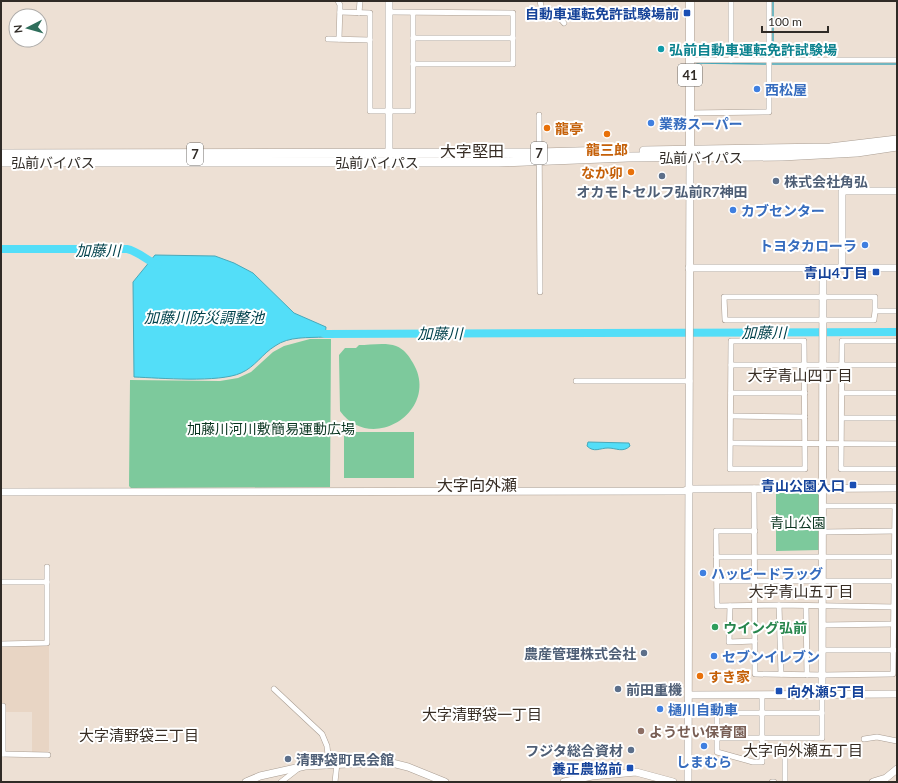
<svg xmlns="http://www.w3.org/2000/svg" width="898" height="783" viewBox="0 0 898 783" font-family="Lato,'Noto Sans JP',sans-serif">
  <rect width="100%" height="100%" fill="#ede0d4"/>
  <polygon fill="#e8d5c4" points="1,646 49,646 49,750 47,753 32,753 32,712 5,712 5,703 1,703"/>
  <g fill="#7dc99c">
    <polygon points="310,339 331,339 330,487 131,488 129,486 130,380 220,381 238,378 251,372 273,352 284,346"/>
    <path d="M359 345C370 345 386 342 396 346 404 349 409 356 413 363 441 410 372 455 340 411L339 355 345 348H356Z"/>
    <rect x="344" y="432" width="70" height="46"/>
    <polygon points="819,492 819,550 776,551 776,493"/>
  </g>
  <g fill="#53def8" stroke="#48a8b9">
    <path d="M155 255 215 256 234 263 253 273 294 313 326 327 325 337C308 338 289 336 275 346 262 354 255 367 241 373 219 383 160 378 134 377L133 282Z"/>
    <path d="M588 442 629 443 630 446C623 453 616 448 608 448 600 448 594 453 587 446Z"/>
  </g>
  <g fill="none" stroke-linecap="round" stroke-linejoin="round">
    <g stroke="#48a8b9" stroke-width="1.5">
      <polyline points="773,56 773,1"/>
      <polyline points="697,63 766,64"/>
      <polyline points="772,64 897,64"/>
    </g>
    <g stroke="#53def8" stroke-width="8">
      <path d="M1 249H127C138 251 147 261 158 265"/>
      <polyline points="317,330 325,334 897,332"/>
    </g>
    <g stroke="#aa9e93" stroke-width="6">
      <g id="street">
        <polyline points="338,1 340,5 339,39"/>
        <polyline points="540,1 542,11 553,10 564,23"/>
        <polyline points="340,12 370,13 370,111 413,111 413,13"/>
        <polyline points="389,12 513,13 513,64 413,64"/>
        <polyline points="359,13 360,1"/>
        <polyline points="413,38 513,38"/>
        <polyline points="328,39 370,40"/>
        <polyline points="690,60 897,60"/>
        <polyline points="731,60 731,1"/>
        <polyline points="690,113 769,112 769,1"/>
        <polyline points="539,115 540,292"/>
        <polyline points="875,311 874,320 725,320 724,297 875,297 875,311 897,311"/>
        <polygon points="731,341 804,341 805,469 730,469"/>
        <polyline points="897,341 842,341 841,469 897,469"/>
        <polyline points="731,365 897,365"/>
        <polyline points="576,381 690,381"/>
        <polyline points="731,393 805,393"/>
        <polyline points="842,393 897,393"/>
        <polyline points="731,416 805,417"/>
        <polyline points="843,418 897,418"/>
        <polyline points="731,443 897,444"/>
        <polyline points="754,488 755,674 823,675 893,674 895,506 823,506"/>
        <polyline points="755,531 716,531 717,606 779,605 896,607"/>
        <polyline points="823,532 897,531"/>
        <polyline points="716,557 894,557"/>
        <polyline points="717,581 894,581"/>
        <polyline points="1,582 47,582"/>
        <polyline points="779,605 781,674"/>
        <polyline points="730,606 729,642 755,641"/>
        <polyline points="806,606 807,675"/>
        <polyline points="822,625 895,624"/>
        <polyline points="1,644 47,643 47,567"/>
        <polyline points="823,650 894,650"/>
        <polyline points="274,689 322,734 327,746 329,764"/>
        <path d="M762 695C762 717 762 739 762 762H753L717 752V713H822"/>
        <polyline points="1,706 3,706 3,754"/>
        <polyline points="716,738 822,738 822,695"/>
        <polyline points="864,739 877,737 897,741"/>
        <polyline points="1,754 48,755"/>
        <polyline points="785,759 785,782"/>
        <polyline points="281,782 299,768"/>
        <polyline points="335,782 337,763"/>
        <polyline points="772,782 774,782"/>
      </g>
    </g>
    <g stroke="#aa9e93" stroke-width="8">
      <g id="secondary">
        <polyline points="389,1 389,157"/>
        <polyline points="689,268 897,268"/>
        <polyline points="842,268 842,191 897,191"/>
        <polyline points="1,492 684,491 690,489 897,488"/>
        <polyline points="689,695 897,694"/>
        <polyline points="822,695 823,268"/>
        <polyline points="246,782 260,776 305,766 388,762 408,767 445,782"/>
        <polyline points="564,782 592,776 636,772 673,782"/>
        <polyline points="688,782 690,152"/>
        <polyline points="873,782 886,778 897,769"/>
      </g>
    </g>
    <g stroke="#aa9e93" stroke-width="9">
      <polyline id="primary" points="690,150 690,1"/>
    </g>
    <g stroke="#aa9e93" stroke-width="10">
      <g id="highway">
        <polyline points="644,151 830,148 897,140"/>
        <polyline points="1,154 539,153 612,151"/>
        <polyline points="1,162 499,162 628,157 782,156 857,152 897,146"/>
      </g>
    </g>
    <use href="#street" stroke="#fff" stroke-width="5"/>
    <use href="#secondary" stroke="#fff" stroke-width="7"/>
    <use href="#primary" stroke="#fff" stroke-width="8"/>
    <use href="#highway" stroke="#fff" stroke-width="9"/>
  </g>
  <g fill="#1a4fb4" stroke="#fff" stroke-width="1.5">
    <rect x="683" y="9" width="8" height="8" rx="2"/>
    <rect x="872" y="268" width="8" height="8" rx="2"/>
    <rect x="849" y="481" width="8" height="8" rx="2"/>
    <rect x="775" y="687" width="8" height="8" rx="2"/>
    <rect x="626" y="764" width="8" height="8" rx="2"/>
  </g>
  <circle fill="#0f9aa8" stroke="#fff" stroke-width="1.5" cx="661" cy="49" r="4"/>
  <g fill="#3f7fe0" stroke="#fff" stroke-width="1.5">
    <circle cx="757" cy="89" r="4"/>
    <circle cx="651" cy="123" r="4"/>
    <circle cx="733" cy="210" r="4"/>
    <circle cx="865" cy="245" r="4"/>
    <circle cx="703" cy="573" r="4"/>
    <circle cx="714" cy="656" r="4"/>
    <circle cx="660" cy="709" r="4"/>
    <circle cx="704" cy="746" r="4"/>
  </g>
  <g fill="#e8710a" stroke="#fff" stroke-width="1.5">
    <circle cx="547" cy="128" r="4"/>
    <circle cx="607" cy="134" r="4"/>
    <circle cx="631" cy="172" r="4"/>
    <circle cx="700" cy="676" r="4"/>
  </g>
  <g fill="#5c6f8a" stroke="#fff" stroke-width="1.5">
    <circle cx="662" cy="176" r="4"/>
    <circle cx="776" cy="181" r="4"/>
    <circle cx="644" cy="653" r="4"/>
    <circle cx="618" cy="689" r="4"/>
    <circle cx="631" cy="750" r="4"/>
    <circle cx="288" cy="759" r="4"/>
  </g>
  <circle fill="#2e9e5b" stroke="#fff" stroke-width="1.5" cx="715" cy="627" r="4"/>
  <circle fill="#8d6e63" stroke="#fff" stroke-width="1.5" cx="641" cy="731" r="4"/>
  <g text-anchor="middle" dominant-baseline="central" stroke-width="4" stroke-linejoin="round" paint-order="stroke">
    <g fill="#fff" stroke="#6e6b67" stroke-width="1">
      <rect x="678" y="64" width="24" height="22" rx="3"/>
      <rect x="531" y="142" width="16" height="22" rx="3"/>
      <rect x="187" y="143" width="16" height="22" rx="3"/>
    </g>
    <g font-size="13" font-weight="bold" fill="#302b26">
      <text x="690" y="75">41</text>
      <text x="539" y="153">7</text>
      <text x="195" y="154">7</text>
    </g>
    <g font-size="14" font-weight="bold" fill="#164399" stroke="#fff" text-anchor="end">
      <text x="679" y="13">自動車運転免許試験場前</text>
      <text x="868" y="272">青山4丁目</text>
      <text x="845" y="485">青山公園入口</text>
      <text x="787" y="691" text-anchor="start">向外瀬5丁目</text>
      <text x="622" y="768">養正農協前</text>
    </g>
    <g font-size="14" font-weight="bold" fill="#0d838f" stroke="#fff" text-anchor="start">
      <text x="669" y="49">弘前自動車運転免許試験場</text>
    </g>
    <g font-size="14" font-weight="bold" fill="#366cbe" stroke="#fff" text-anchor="start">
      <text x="765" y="89">西松屋</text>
      <text x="659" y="123">業務スーパー</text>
      <text x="741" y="210">カブセンター</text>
      <text x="857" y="245" text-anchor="end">トヨタカローラ</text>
      <text x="711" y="573">ハッピードラッグ</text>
      <text x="722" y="656">セブンイレブン</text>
      <text x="668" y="709">樋川自動車</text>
      <text x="704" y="761" text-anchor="middle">しまむら</text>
    </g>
    <g font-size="14" font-weight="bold" fill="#c56008" stroke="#fff" text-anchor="start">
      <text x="555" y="128">龍亭</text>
      <text x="607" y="149" text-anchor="middle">龍三郎</text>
      <text x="623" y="172" text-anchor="end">なか卯</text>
      <text x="708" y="676">すき家</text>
    </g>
    <g font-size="14" fill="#302b26" stroke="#fff">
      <text x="701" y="157">弘前バイパス</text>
      <text x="53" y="162">弘前バイパス</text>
      <text x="377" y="162">弘前バイパス</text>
    </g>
    <g font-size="14" font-weight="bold" fill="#4e5e75" stroke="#fff" text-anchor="start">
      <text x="784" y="181">株式会社角弘</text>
      <text x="662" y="191" text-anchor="middle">オカモトセルフ弘前R7神田</text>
      <text x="636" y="653" text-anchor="end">農産管理株式会社</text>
      <text x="626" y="689">前田重機</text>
      <text x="623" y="750" text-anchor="end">フジタ総合資材</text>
      <text x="296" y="759">清野袋町民会館</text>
    </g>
    <g font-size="14" fill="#0a3520" stroke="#fff">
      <text x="271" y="428">加藤川河川敷簡易運動広場</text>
      <text x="798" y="522">青山公園</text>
    </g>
    <g font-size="14" font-weight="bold" fill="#27864d" stroke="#fff" text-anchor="start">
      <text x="723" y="627">ウイング弘前</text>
    </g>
    <g font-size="14" font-weight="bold" fill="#785e54" stroke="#fff" text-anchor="start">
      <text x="649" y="731">ようせい保育園</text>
    </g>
    <g font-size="15" font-style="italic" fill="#00414b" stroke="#fff">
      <text x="98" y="250">加藤川</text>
      <text x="204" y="317">加藤川防災調整池</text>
      <text x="764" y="332">加藤川</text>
      <text x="440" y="333">加藤川</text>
    </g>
    <g font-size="15" fill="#372d24" stroke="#fff">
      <text x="800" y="375">大字青山四丁目</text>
      <text x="801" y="591">大字青山五丁目</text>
      <text x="482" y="714">大字清野袋一丁目</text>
      <text x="139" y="735">大字清野袋三丁目</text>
      <text x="803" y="750">大字向外瀬五丁目</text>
    </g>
    <g font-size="16" fill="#372d24" stroke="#fff">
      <text x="472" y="150">大字堅田</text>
      <text x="477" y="484">大字向外瀬</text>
    </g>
  </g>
  <rect width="898" height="783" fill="none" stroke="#302b26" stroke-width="4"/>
  <g transform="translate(28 28) rotate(264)"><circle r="19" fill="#ffffff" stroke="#acaaa8"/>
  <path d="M0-3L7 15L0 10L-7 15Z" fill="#2f6e5b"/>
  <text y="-6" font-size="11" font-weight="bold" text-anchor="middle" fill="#302b26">N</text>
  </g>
  <path d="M762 26v6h66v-6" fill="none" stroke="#302b26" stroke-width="2"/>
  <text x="768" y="26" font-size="12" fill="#302b26" stroke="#ffffff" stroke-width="3" paint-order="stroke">100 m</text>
</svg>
